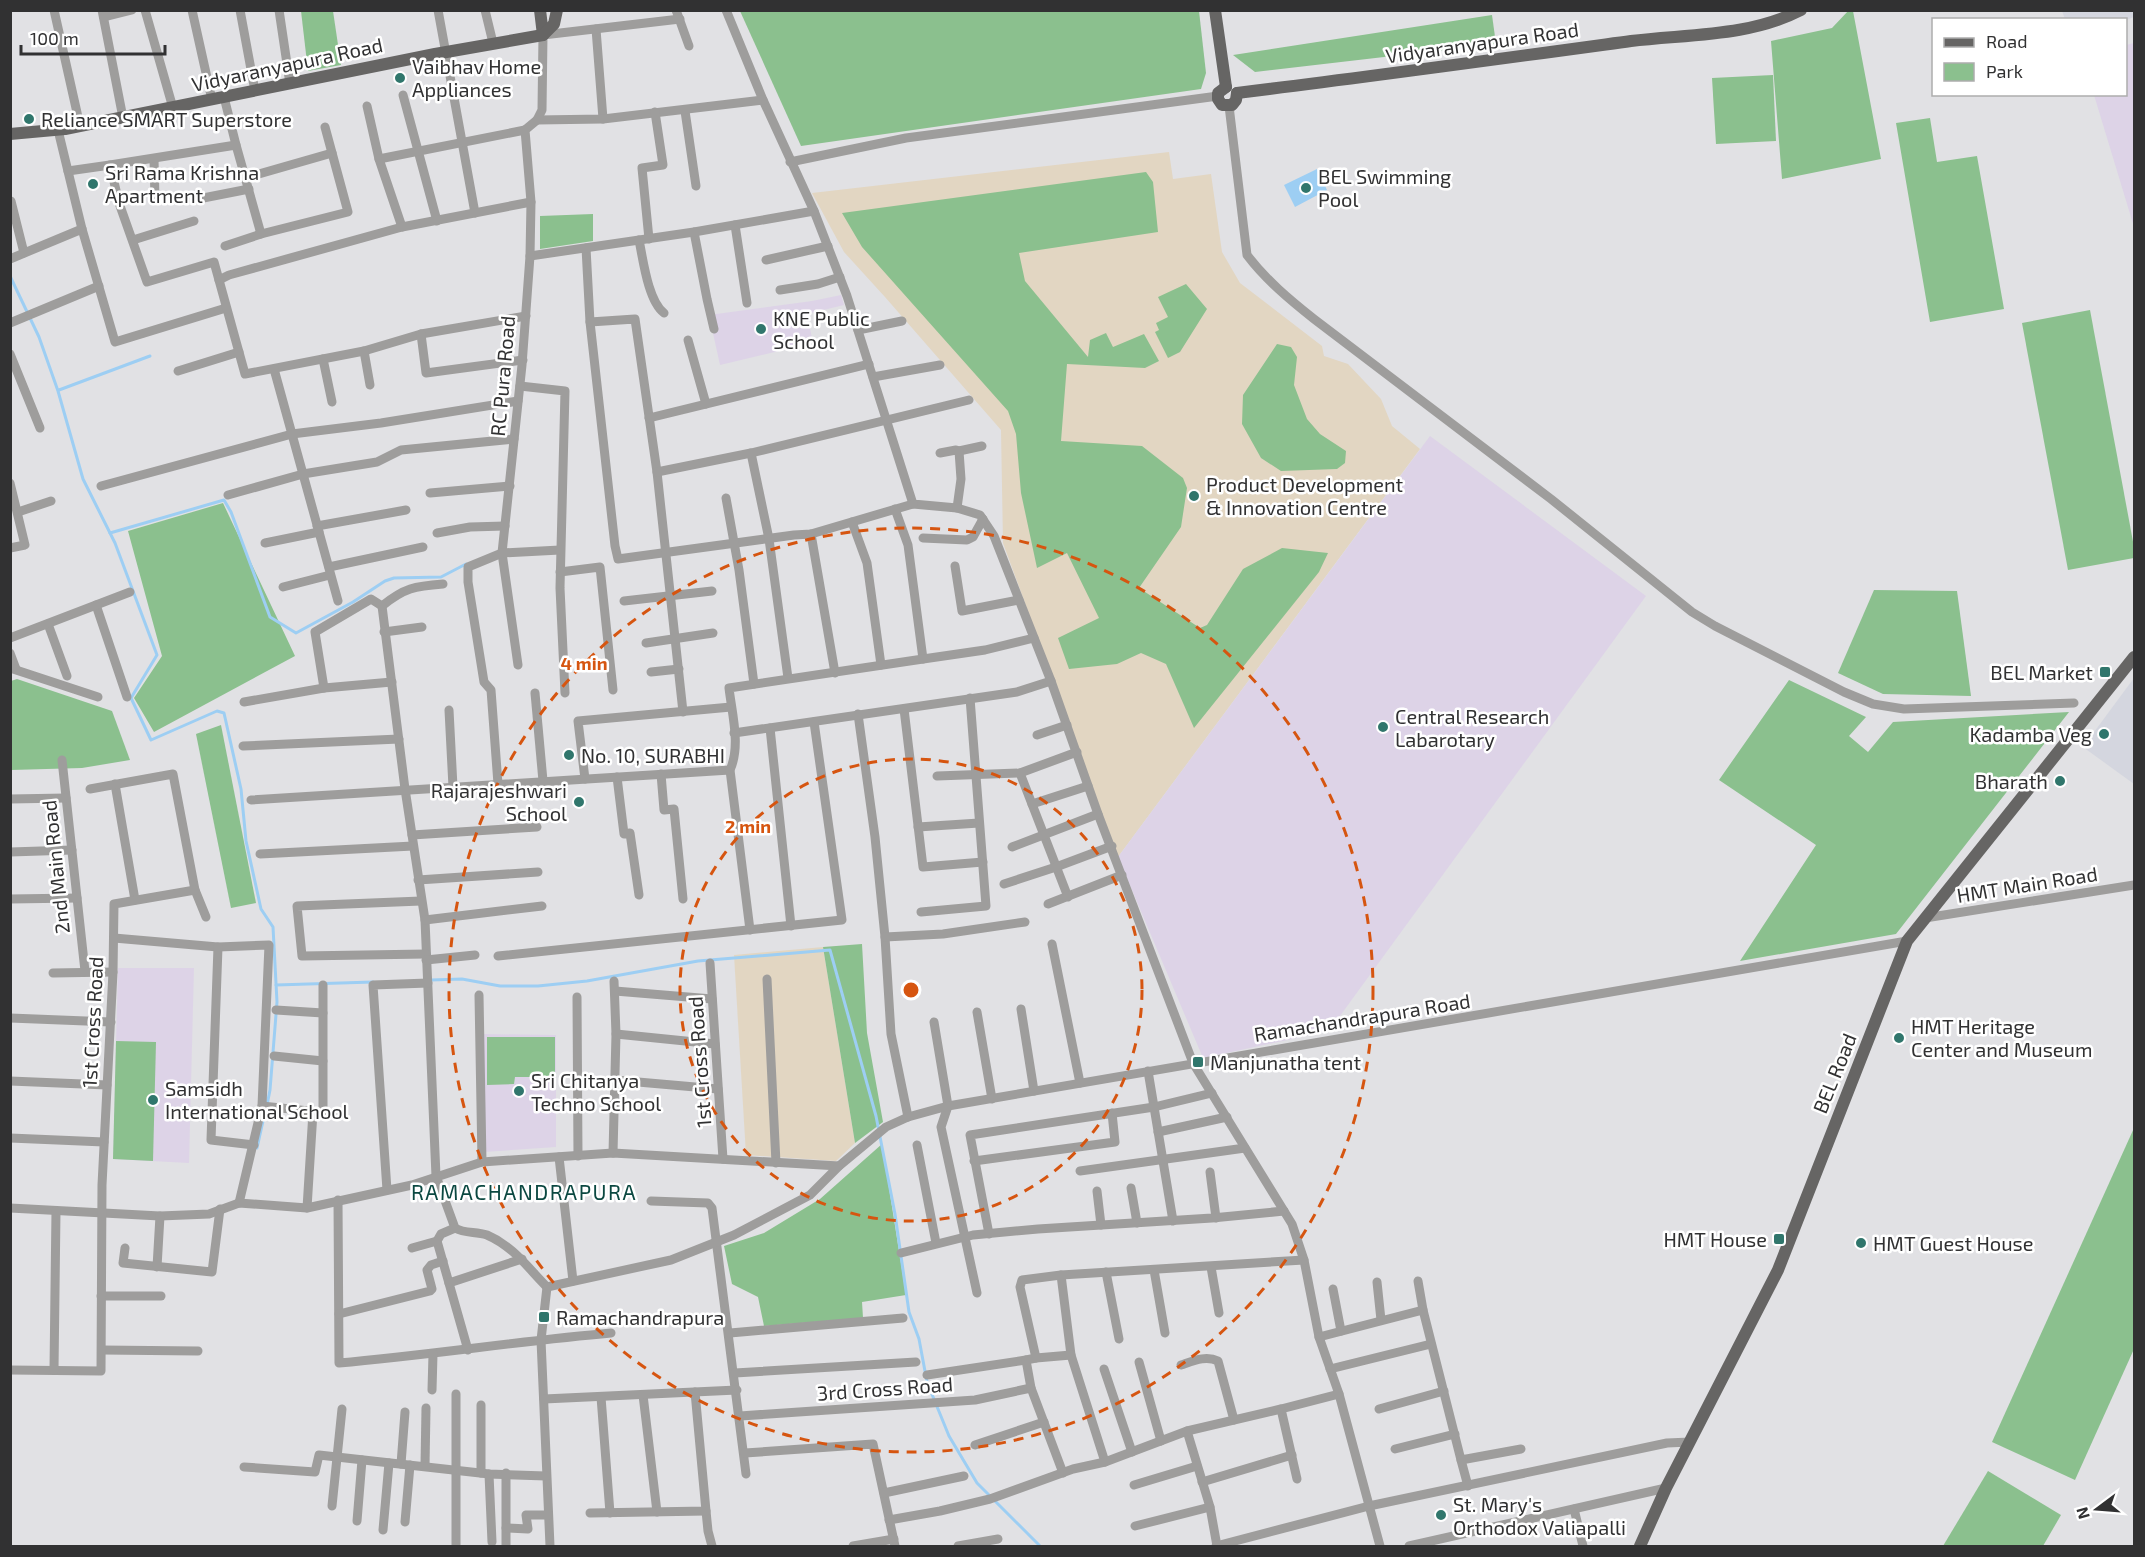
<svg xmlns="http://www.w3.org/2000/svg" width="2145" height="1557" viewBox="0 0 2145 1557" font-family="'Exo 2',sans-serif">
  <rect width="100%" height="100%" fill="#e1e1e4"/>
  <g fill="#d4d6df">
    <polygon points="2062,11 2134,11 2134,17 2126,20 2065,19"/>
    <polygon points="2134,678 2134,784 2083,747"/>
  </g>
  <g fill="#e2d6c2">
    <polygon points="1169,152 1173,179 1211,174 1222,252 1240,283 1322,346 1324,356 1348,364 1381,399 1392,426 1420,449 1118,857 1003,543 1001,430 885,297 844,252 812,193"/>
    <polygon points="823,947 855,1143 836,1161 746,1155 734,955"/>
  </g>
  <g fill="#ddd3e7">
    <polygon points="2134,43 2134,227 2094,95 2126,94 2126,45"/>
    <polygon points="841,295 844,305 807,314 813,343 720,365 709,315 812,301"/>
    <polygon points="1430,436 1646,596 1329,1031 1203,1058 1118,857"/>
    <polygon points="118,968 194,968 189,1163 113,1159"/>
    <polygon points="482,1034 556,1035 556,1147 483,1152"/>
  </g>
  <g fill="#8bc08e">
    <polygon points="1849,10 1853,11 1881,159 1782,179 1771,41 1832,28"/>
    <polygon points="301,11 333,11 341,65 308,71"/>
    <polygon points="740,11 1199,11 1206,73 1201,89 801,146"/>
    <polygon points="1492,15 1496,44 1255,72 1233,55"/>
    <polygon points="1773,75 1776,141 1716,144 1712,78"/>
    <polygon points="1930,118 1937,162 1977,156 2004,309 1930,322 1896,123"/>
    <polygon points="1146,172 1153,182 1158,232 1019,253 1025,281 1088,357 1090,340 1106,333 1113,347 1144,334 1159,361 1145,368 1067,364 1061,441 1142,446 1183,478 1187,488 1181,527 1139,588 1200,628 1207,625 1243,569 1282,548 1328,553 1319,572 1194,728 1166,664 1141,653 1117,664 1069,669 1058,638 1099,618 1067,553 1037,568 1021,493 1016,434 1008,411 862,247 842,213"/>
    <polygon points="593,214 593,241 540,249 540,216"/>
    <polygon points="1186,284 1207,309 1180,352 1168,358 1155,332 1159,330 1156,323 1168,317 1158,297"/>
    <polygon points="2090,310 2134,547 2134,558 2068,570 2022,323"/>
    <polygon points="1277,344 1291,347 1297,357 1294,385 1307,419 1320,434 1346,451 1345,463 1337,469 1281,471 1261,458 1242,424 1243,395"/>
    <polygon points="223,503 295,656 154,732 134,698 162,656 128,531"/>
    <polygon points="1874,590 1957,591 1971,696 1883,694 1838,673"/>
    <polygon points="17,679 112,711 130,760 82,768 11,770 11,681"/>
    <polygon points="1789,680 1866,717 1849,736 1868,752 1893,722 2069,712 1896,934 1740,961 1816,845 1719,780"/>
    <polygon points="221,725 256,903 231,908 196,734"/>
    <polygon points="862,944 867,1033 883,1122 855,1143 823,947"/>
    <polygon points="487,1037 555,1037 555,1077 515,1077 514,1084 487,1085"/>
    <polygon points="116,1041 156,1042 153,1161 113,1159"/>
    <polygon points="2134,1128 2134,1349 2075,1480 1992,1442"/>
    <polygon points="882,1144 906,1295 862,1302 863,1318 764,1326 758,1297 732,1284 724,1246 764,1233 820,1199"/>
    <polygon points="1988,1471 2061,1515 2043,1546 1943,1546"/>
  </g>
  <polygon fill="#9dcef3" points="1317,169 1327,190 1295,207 1284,185"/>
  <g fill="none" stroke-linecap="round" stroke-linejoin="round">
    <g stroke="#9dcef3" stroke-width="3">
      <polyline points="10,276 39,337 58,391 83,479 115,543 157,655 131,698 151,740 217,711 224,713 241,789 246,841 261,909 273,927 277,1002 270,1090 267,1105"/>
      <polyline points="59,390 150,356"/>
      <polyline points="110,533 224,500 231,512 270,617 296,633 353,602 385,581 394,578 441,577 466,564"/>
      <polyline points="431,980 462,979 500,986 538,986 587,981 698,961 830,950 876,1116 895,1214 909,1312 919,1339 927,1382 949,1436 977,1483 1040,1546"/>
      <polyline points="276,985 373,982"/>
      <polyline points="257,1148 263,1121"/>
    </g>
    <g stroke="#9e9d9c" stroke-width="9">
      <polyline points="54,10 80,126"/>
      <polyline points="102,10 123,118"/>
      <polyline points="145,10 173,108"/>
      <polyline points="192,10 212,100"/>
      <polyline points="240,10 255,91"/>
      <polyline points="279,10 290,84"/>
      <polyline points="438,10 475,213"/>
      <polyline points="485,10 493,43"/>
      <polyline points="676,10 689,46"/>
      <polyline points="726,10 763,100 814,211 847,296 913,504 957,508 980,515 994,536 1051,681 1098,814 1193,1063 1292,1224 1304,1260 1319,1337 1339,1394 1380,1546"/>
      <polyline points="104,17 132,10"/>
      <polyline points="596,29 603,119"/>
      <polyline points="403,95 437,221"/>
      <polyline points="224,97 236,145"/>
      <polyline points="367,106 379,159"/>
      <path d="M1229 106 1247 255C1266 280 1290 300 1314 319L1551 499 1692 612 1715 626 1844 692 1873 704 1904 709 2074 703"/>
      <polyline points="685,111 696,186"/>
      <polyline points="537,120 603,119 763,100"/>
      <polyline points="58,130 82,229 115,342 226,308"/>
      <polyline points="154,159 155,200"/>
      <polyline points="790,162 906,138 1218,96"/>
      <polyline points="110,165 236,145 261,234 348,212 325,127"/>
      <polyline points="68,171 110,165 119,203 147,282 214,262 245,374 364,351 421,334 526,316"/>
      <polyline points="245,178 332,153"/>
      <polyline points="193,200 249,189"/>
      <polyline points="11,201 24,253"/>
      <polyline points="735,225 747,303"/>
      <polyline points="402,227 379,159 525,130"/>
      <polyline points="694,232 707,299 714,329"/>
      <polyline points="649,239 642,168 663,165 655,112"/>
      <polyline points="133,240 194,221"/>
      <path d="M639 240C643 259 648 301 664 313"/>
      <polyline points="225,246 261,234"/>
      <polyline points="586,248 590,322 615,546 618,559 794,535 811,534 913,504"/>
      <polyline points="530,256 694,232 814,211"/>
      <polyline points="10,259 82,229"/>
      <polyline points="766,260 828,246"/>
      <polyline points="219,280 229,275 402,227 531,202"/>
      <polyline points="780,290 818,284 840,277"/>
      <polyline points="590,322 635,319 657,472 683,712"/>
      <polyline points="10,323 99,286"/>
      <polyline points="858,330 902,321"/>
      <polyline points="421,334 426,373 523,360"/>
      <polyline points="688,340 706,404"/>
      <polyline points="364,351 370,385"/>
      <polyline points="10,354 40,428"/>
      <polyline points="323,359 332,402"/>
      <polyline points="274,369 338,601"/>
      <polyline points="178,371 239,352"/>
      <polyline points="873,377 940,365"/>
      <polyline points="520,386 565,391 560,588 565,693"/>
      <polyline points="649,418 869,364"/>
      <polyline points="959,451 982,446"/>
      <polyline points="751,453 769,539 788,678"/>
      <polyline points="940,453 956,450 959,451 961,479 957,508"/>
      <polyline points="657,472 751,453 969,400"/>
      <polyline points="10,483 25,545 10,548"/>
      <polyline points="101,486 292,434 381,423 518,401"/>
      <polyline points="430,493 510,486"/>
      <polyline points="228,495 303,474 377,462 401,450 514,439"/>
      <polyline points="726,498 739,570 754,684"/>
      <polyline points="895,509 908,545 923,659"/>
      <polyline points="18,512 51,501"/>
      <polyline points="852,522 867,563 881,665"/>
      <polyline points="317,526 406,510"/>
      <polyline points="437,533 470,527 505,526"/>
      <polyline points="811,534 835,673"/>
      <polyline points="923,538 967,540 973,537 983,519"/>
      <polyline points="265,543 319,532"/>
      <polyline points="955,566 962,611 1019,600"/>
      <polyline points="329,567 423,547"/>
      <polyline points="560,572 600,567 613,690"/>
      <polyline points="283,587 330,575"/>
      <polyline points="624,601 712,591"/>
      <polyline points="96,605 127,697"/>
      <path d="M382 606 405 789 425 920 436 1176 455 1228C465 1234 476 1231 487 1235 513 1246 528 1268 547 1287"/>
      <path d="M382 606C404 588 415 586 443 584"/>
      <polyline points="48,624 67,676"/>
      <polyline points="384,632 422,627"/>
      <polyline points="10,638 130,592"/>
      <polyline points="646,643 713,633"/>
      <polyline points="10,653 16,669"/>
      <polyline points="518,665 502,553 522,365 530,256 531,202 525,130 537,120 542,110 543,35 680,19"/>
      <polyline points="10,668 98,697"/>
      <polyline points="651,672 679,669"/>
      <polyline points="324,688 315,632 371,599 382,606"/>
      <polyline points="535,693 543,781"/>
      <polyline points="244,702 324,688 392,682"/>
      <polyline points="904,709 923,867 983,862"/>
      <polyline points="449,710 453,787"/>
      <polyline points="858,714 875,837 885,937 891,1034 908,1117"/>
      <polyline points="770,728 791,926"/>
      <polyline points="734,733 1017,692 1051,681"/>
      <polyline points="1037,735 1067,725"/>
      <polyline points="243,746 399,739"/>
      <polyline points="62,760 85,971"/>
      <polyline points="1020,773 1068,897"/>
      <polyline points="661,774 664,810 674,809 683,899"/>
      <polyline points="937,776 1020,773 1077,752"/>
      <polyline points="617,777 624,834 630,833 639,895"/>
      <polyline points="585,779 578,721 731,707"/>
      <polyline points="115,784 135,900"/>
      <polyline points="498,784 491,690 484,682 468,582 468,567 502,553 560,550"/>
      <polyline points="90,789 173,774 195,890 206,917"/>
      <polyline points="10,799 66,798"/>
      <polyline points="251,800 730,770"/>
      <polyline points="1032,804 1088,786"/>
      <polyline points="918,827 979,823"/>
      <polyline points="412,835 537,827"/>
      <polyline points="1012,847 1098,814"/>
      <polyline points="10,852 72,850"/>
      <polyline points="260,854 413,846"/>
      <polyline points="418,880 538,872"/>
      <polyline points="1004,884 1056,867 1112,846"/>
      <polyline points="10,899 77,898"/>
      <polyline points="421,901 297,906 302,956 426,954"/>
      <polyline points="1048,904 1122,875"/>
      <polyline points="921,912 986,906 970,698"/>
      <polyline points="1925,918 2134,885"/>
      <polyline points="425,920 542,906"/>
      <path d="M750 930 730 770C741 746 732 714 729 688L923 659 985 650 1034 638"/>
      <polyline points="885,937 943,934 1025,922"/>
      <polyline points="114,938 218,947 269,945 262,1106 239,1203"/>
      <polyline points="1052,944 1080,1083"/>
      <polyline points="218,947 211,1140 254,1145"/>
      <polyline points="498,956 842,920 814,722"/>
      <polyline points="426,960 475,955"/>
      <polyline points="710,963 723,1159"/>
      <polyline points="53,973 113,972"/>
      <polyline points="767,979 776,1163"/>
      <polyline points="615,991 712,999"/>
      <polyline points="479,995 482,1162"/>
      <polyline points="577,997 578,1156"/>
      <polyline points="1021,1009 1034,1091"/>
      <polyline points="276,1010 323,1013"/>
      <polyline points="977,1012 992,1099"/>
      <polyline points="10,1018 111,1022"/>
      <polyline points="934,1022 948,1106 941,1127 977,1293"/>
      <polyline points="616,1034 715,1044"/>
      <polyline points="274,1056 323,1061"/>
      <polyline points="1148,1071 1173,1221"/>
      <polyline points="615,1080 718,1089"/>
      <polyline points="10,1081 107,1085"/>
      <polyline points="262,1106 337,1114"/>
      <polyline points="323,1113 323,985"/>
      <polyline points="1158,1132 1227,1117"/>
      <polyline points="10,1138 104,1142"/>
      <polyline points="917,1145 936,1243"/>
      <polyline points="613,1153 616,1034 614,981"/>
      <polyline points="559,1157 573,1281"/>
      <polyline points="974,1161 1115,1142 1112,1113"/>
      <polyline points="1080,1171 1245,1148"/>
      <polyline points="1210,1172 1216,1218"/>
      <polyline points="1131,1188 1137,1223"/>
      <polyline points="387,1190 373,985 428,983"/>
      <polyline points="1097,1191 1101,1225"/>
      <path d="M338 1200 339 1363C430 1355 520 1341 611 1333"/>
      <polyline points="651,1201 708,1203 712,1208 746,1474"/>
      <polyline points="10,1208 160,1216 209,1214 239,1203 307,1208 412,1185 482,1162 613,1153 839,1166"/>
      <polyline points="307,1208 313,1112"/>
      <polyline points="455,1228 441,1234 437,1241 468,1350"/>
      <polyline points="989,1234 970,1135 1154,1107 1212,1093"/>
      <polyline points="125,1248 123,1263 212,1272 220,1209"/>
      <polyline points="412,1248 437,1241"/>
      <polyline points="901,1253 973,1235 1038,1229 1212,1218 1284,1211"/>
      <polyline points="157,1267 160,1216"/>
      <polyline points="1211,1267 1219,1313"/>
      <polyline points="1154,1270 1165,1333"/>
      <polyline points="1106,1272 1119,1339"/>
      <polyline points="1061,1275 1071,1355 1105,1462"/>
      <polyline points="1418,1281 1423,1310"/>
      <polyline points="1377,1282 1381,1320"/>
      <polyline points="449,1283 522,1259"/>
      <polyline points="547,1287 671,1260 734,1235 810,1195 839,1166 886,1127 908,1117 948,1106 1907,941"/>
      <polyline points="547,1287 541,1340 550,1546"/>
      <polyline points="1333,1289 1341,1331"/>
      <polyline points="101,1296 161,1296"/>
      <polyline points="339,1314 430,1291 432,1289 427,1270 431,1265 443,1261"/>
      <polyline points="730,1333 903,1318"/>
      <polyline points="1319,1337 1423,1310 1461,1460 1521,1449"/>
      <polyline points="102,1350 198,1351"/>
      <polyline points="1036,1358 1071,1355"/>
      <polyline points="1139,1362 1161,1441"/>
      <path d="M1181 1365C1193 1361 1206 1355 1218 1361L1234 1420"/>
      <polyline points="1104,1369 1132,1452"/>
      <polyline points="1330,1369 1431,1344"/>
      <polyline points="10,1370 101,1371 102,1185 113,972 114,904 195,890"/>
      <polyline points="54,1370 56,1211"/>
      <polyline points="735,1373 916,1362"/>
      <polyline points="927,1375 1026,1360"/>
      <polyline points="432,1390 433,1354"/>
      <polyline points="456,1394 456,1546"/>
      <polyline points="643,1395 657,1512"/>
      <polyline points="601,1397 610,1513"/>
      <polyline points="544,1399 737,1390"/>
      <polyline points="1379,1409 1444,1391"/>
      <polyline points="740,1416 975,1400 1031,1388"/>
      <polyline points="1187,1431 1210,1507"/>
      <polyline points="975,1445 1044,1422"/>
      <polyline points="1395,1449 1455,1434"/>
      <polyline points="745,1453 873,1444 895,1546"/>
      <polyline points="1461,1460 1468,1486"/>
      <polyline points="401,1464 405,1412"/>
      <polyline points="425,1466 426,1408"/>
      <polyline points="244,1467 315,1472 319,1455 489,1474 546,1476"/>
      <polyline points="481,1473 481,1405"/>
      <polyline points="506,1473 506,1546"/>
      <polyline points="1063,1473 1031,1388 1026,1360 1036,1358 1020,1287 1022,1280 1061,1275 1304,1260"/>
      <polyline points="489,1474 492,1542"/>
      <polyline points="1297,1479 1281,1409 1339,1394"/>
      <polyline points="1202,1482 1292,1455"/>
      <polyline points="1134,1485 1197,1466"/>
      <polyline points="884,1493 964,1476"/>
      <polyline points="332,1506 342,1409"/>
      <polyline points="1574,1509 1583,1546"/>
      <polyline points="706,1511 708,1531 712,1546"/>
      <polyline points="590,1513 706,1511 695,1392"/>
      <polyline points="889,1520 940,1511 990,1499 1073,1469 1105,1462 1187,1431 1281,1409"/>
      <polyline points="357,1521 362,1460"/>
      <polyline points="405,1522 410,1465"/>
      <polyline points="1135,1526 1210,1507 1217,1546"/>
      <polyline points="506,1528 528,1529 526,1515 548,1515"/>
      <polyline points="383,1530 389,1463"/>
      <polyline points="853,1546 894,1539"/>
      <polyline points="958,1546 998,1539"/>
      <polyline points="1216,1546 1369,1506 1667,1443 1690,1442"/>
      <polyline points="1409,1546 1666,1488"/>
    </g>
    <g stroke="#666564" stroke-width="12">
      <polyline points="540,10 543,35"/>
      <polyline points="1215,10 1226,87"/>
      <polyline points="1226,87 1218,93 1218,99 1222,105 1232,105 1236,100 1237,93"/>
      <path d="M1237 93C1368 77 1499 59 1631 41 1687 34 1749 37 1801 10"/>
      <polyline points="10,134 65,129 435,54 543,35 554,24 557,10"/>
      <polyline points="1640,1546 1666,1488 1778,1270 1907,941 2134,657"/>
    </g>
  </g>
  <g fill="none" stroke="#d65510" stroke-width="3" stroke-dasharray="10 8">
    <circle cx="911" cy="990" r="231"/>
    <circle cx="911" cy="990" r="462"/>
  </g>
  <g fill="#30766c" stroke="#fff" stroke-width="2">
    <circle cx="400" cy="78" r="6"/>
    <circle cx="29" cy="119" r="6"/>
    <circle cx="93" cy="184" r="6"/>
    <circle cx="1306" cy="188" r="6"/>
    <circle cx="761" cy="329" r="6"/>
    <circle cx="1194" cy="496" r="6"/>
    <rect x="2099" y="666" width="12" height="12" rx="3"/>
    <circle cx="1383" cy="727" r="6"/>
    <circle cx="2104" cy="734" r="6"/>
    <circle cx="569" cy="755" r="6"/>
    <circle cx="2060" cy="781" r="6"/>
    <circle cx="579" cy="802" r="6"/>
    <circle cx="1899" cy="1038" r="6"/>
    <rect x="1192" y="1056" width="12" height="12" rx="3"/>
    <circle cx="519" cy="1091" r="6"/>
    <circle cx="153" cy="1100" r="6"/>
    <rect x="1773" y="1233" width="12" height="12" rx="3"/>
    <circle cx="1861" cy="1243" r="6"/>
    <rect x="538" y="1311" width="12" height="12" rx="3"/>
    <circle cx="1441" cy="1515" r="6"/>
  </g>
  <g text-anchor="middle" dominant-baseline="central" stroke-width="5" stroke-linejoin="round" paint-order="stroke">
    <g font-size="20" fill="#313132" stroke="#fff">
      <text transform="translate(1482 42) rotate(-8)">Vidyaranyapura Road</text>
      <text transform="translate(287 64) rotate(-12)">Vidyaranyapura Road</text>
      <text transform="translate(502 376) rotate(-85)">RC Pura Road</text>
      <text transform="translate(55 867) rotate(-96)">2nd Main Road</text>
      <text transform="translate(2027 884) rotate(-9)">HMT Main Road</text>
      <text transform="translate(1362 1017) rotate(-9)">Ramachandrapura Road</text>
      <text transform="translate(92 1022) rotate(-87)">1st Cross Road</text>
      <text transform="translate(699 1062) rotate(-94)">1st Cross Road</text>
      <text transform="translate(1834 1073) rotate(-68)">BEL Road</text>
      <text transform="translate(885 1388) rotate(-4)">3rd Cross Road</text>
    </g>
    <g font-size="20" fill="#313132" stroke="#fff" text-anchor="start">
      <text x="412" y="66">Vaibhav Home<tspan x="412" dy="23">Appliances</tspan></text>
      <text x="41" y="119">Reliance SMART Superstore</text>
      <text x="105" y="172">Sri Rama Krishna<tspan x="105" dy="23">Apartment</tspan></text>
      <text x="1318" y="176">BEL Swimming<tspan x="1318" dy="23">Pool</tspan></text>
      <text x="773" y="318">KNE Public<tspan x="773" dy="23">School</tspan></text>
      <text x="1206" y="484">Product Development<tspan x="1206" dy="23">&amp; Innovation Centre</tspan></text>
      <text x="2093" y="672" text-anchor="end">BEL Market</text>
      <text x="1395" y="716">Central Research<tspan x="1395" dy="23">Labarotary</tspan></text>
      <text x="2092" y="734" text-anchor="end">Kadamba Veg</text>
      <text x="581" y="755">No. 10, SURABHI</text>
      <text x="2048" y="781" text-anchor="end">Bharath</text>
      <text x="567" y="790" text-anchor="end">Rajarajeshwari<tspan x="567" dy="23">School</tspan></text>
      <text x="1911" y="1026">HMT Heritage<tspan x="1911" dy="23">Center and Museum</tspan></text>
      <text x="1210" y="1062">Manjunatha tent</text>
      <text x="531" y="1080">Sri Chitanya<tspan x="531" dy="23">Techno School</tspan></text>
      <text x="165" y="1088">Samsidh<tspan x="165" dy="23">International School</tspan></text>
      <text x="1767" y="1239" text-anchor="end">HMT House</text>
      <text x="1873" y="1243">HMT Guest House</text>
      <text x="556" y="1317">Ramachandrapura</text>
      <text x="1453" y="1504">St. Mary's<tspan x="1453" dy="23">Orthodox Valiapalli</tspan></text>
    </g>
    <g font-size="21" letter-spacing="1.5" fill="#0b4841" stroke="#fff">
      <text x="524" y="1191">RAMACHANDRAPURA</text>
    </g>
  </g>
  <circle cx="911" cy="990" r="9" fill="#d65510" stroke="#fff" stroke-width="3"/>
  <g font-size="18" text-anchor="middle" font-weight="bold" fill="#d65510" stroke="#fff" stroke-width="5" stroke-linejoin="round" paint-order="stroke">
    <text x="584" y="670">4 min</text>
    <text x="748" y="833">2 min</text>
  </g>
  <rect width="2145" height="1557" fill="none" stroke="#313132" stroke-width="24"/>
  <rect x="1932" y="18" width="195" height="78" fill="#ffffff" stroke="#adadad" stroke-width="1.5"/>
  <rect x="1944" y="38" width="30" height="9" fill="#666564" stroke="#adadad" stroke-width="1.5"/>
  <text x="1986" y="48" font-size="18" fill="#313132">Road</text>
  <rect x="1944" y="63" width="30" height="18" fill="#8bc08e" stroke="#adadad" stroke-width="1.5"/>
  <text x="1986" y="78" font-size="18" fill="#313132">Park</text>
  <g transform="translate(2097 1509) rotate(254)" stroke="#ffffff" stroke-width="4.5" paint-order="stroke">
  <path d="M0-4.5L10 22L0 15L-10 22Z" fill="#313132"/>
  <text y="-9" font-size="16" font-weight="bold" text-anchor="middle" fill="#313132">N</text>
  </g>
  <path d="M21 45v9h144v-9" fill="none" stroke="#313132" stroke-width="3"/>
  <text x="30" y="45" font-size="18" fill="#313132" stroke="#ffffff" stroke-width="4.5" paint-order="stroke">100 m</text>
</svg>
